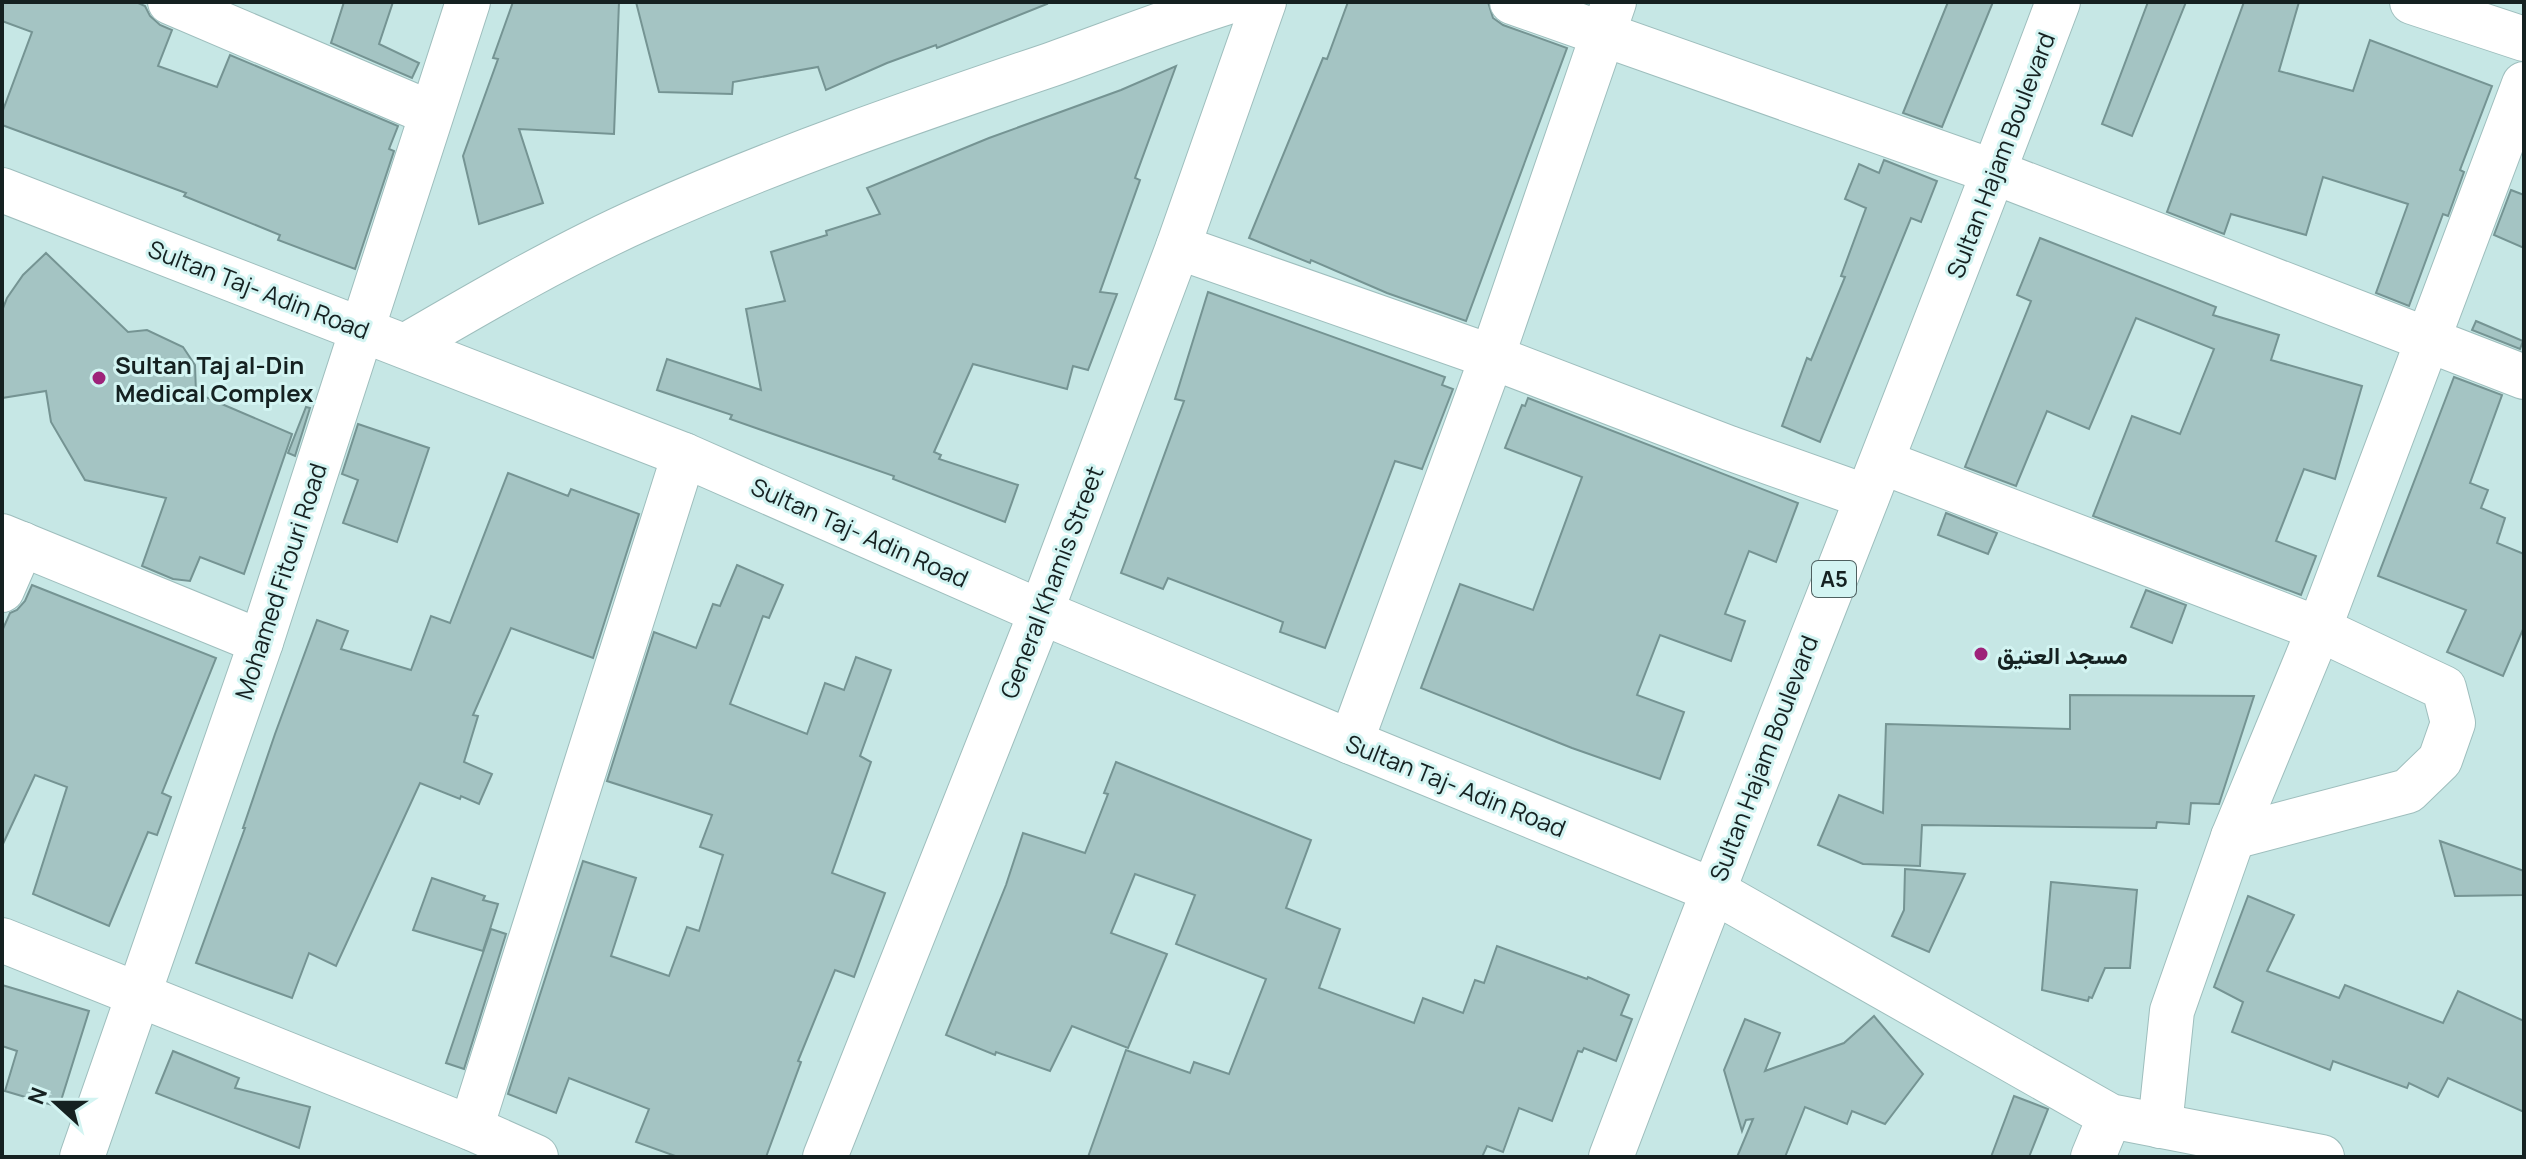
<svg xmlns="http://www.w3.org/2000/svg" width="2526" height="1159" viewBox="0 0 2526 1159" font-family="Manrope,Vazirmatn,sans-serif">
  <rect width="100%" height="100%" fill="#c6e7e5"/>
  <g fill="#a4c4c3" stroke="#759493" stroke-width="2">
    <polygon points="2,2 136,2 145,6 150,16 160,25 172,30 158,66 217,87 230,55 398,126 389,149 394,151 355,269 278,240 280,235 184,196 186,193 2,125 2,113 32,32 2,21"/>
    <polygon points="344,2 393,2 379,44 419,63 412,78 331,43"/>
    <polygon points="513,2 619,2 614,134 519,129 543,203 479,224 463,156 498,59 493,58"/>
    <polygon points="636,2 1046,2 1047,4 937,48 936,45 887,63 826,90 818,67 733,82 732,94 659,92"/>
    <polygon points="1348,2 1488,2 1493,18 1503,25 1567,48 1466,321 1387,293 1311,260 1310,263 1249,238 1323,58 1327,59"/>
    <polygon points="1948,2 1993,2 1942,127 1903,113"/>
    <polygon points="2148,2 2186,2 2132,136 2102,124"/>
    <polygon points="2244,2 2299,2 2279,71 2353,91 2370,40 2492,86 2460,170 2464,172 2448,216 2443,214 2409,306 2376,293 2408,204 2323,177 2306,235 2231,214 2224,234 2167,212"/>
    <polygon points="1176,66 1135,178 1140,180 1100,292 1117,294 1088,370 1073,366 1067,389 973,364 934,452 941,455 939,459 1018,485 1005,522 893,479 894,476 730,419 732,415 657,390 667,359 761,390 746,309 785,301 771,252 827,235 826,231 880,214 867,188 989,138 1121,90"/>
    <polygon points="1884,160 1937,181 1921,222 1911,218 1820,442 1782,426 1807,358 1811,360 1845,277 1841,276 1866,208 1845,199 1859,164 1879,173"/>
    <polygon points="2511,190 2524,195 2524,248 2494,235"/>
    <polygon points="2040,238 2216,307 2213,315 2279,335 2271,360 2362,386 2335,479 2304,469 2276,541 2316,556 2301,595 2093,516 2132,416 2180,434 2214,349 2136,318 2089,429 2047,411 2016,486 1965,467 2031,301 2017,295"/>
    <polygon points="46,253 128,332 147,330 183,347 195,365 196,393 292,434 244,574 200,557 190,581 173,579 142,566 166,498 85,480 51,422 46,391 2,398 2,311 7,298 23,275"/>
    <polygon points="1208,292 1445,377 1442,385 1453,389 1422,469 1395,461 1325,648 1280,632 1283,622 1168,578 1163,589 1121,573 1184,401 1175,399"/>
    <polygon points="2476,321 2523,341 2520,349 2472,330"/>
    <polygon points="2454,377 2502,395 2470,483 2488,490 2481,508 2505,518 2497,543 2524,554 2524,627 2503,676 2447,652 2466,610 2378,576"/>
    <polygon points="1528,398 1798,503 1776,562 1749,551 1725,614 1745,621 1731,661 1660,635 1637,695 1684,712 1660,779 1572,748 1421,688 1460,584 1533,610 1582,477 1505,448 1522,405 1525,406"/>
    <polygon points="306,407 310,408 295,456 288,453"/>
    <polygon points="358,424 429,448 397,542 343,523 358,480 342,474"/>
    <polygon points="508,473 568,496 571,489 639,514 593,658 511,628 473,715 478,716 464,762 492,774 479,804 461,796 460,799 420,783 336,966 309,953 292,998 196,963 245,828 243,828 275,734 317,620 348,631 341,649 411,670 431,616 450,623"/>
    <polygon points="1946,513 1997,533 1988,554 1938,535"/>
    <polygon points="737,565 783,585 769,618 763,616 730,704 807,734 825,683 844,690 856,657 891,670 860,756 871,762 832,873 885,893 854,977 835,970 798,1061 801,1062 766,1157 678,1157 636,1142 649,1109 569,1078 556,1113 508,1094 583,861 636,878 611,956 669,976 687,927 699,931 723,855 700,847 712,815 607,781 654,632 696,648 713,604 720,606"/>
    <polygon points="32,585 216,658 162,793 171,797 157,835 148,832 109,926 33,894 67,787 35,775 2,846 2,631 10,613 17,610 25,601"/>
    <polygon points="2146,590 2186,605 2172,643 2131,627"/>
    <polygon points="2070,695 2254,696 2219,804 2191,803 2189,824 2157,822 2156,828 1922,825 1920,866 1863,864 1818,845 1839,795 1883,813 1886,724 2070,729"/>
    <polygon points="1116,762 1311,840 1286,908 1340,929 1319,988 1414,1023 1423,998 1463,1013 1475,980 1484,983 1497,946 1587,979 1588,977 1629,995 1621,1015 1632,1019 1616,1061 1584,1048 1582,1052 1578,1051 1552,1121 1519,1108 1503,1152 1487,1146 1482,1157 1088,1157 1126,1050 1190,1073 1194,1062 1229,1074 1266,979 1176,944 1195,895 1135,874 1111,933 1167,954 1128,1048 1072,1026 1050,1071 996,1052 995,1055 946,1035 1006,885 1023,833 1085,853 1108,794 1104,793"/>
    <polygon points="2440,841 2524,871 2524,895 2455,896"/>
    <polygon points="1905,869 1965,874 1929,952 1892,936 1904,910"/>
    <polygon points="432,878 485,896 483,900 498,904 483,951 413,930"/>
    <polygon points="2051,882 2137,890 2130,968 2105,968 2092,998 2089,997 2088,1001 2042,990"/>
    <polygon points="2248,896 2294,915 2267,971 2339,998 2345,985 2443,1023 2458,991 2524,1021 2524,1112 2448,1078 2438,1097 2409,1083 2407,1088 2333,1061 2330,1070 2232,1032 2243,1002 2214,987"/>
    <polygon points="491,929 506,934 464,1069 446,1063"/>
    <polygon points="2,985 89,1011 59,1107 5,1091 17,1051 2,1046"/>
    <polygon points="1874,1016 1923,1074 1885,1124 1852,1111 1847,1124 1805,1107 1785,1157 1737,1157 1753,1119 1746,1120 1742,1131 1724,1070 1745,1019 1780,1033 1765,1071 1844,1043"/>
    <polygon points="173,1051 239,1078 235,1088 310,1107 299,1148 156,1093"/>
    <polygon points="2014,1096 2048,1109 2029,1157 1991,1157"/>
  </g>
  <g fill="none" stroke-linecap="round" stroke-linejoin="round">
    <g stroke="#9ebebd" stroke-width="46">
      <g id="minor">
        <polyline points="170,2 430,113"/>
        <polyline points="1512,2 1994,172 2524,377"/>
        <polyline points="2412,2 2524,39"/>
        <polyline points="2,190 684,455 1041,612 1351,742 1712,890 2110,1116 2322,1157"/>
        <polyline points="1178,247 1492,357 1729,448 1867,497"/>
        <path d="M405 346C484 300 563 254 646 217 778 158 914 111 1050 65 1109 44 1167 21 1228 2"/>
        <polyline points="1882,462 2319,629 2444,688 2453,723 2440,760 2408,791 2233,837"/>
        <polyline points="2,536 261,642"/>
        <polyline points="2,590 22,544"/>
        <polyline points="1351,742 1492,357 1614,2"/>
        <polyline points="2,940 471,1128 536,1157"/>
        <polyline points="2160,1126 2172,1011 2233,837 2319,629 2524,84"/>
        <polyline points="471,1128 684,455"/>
        <polyline points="82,1157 261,642 468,2"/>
        <polyline points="2093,1157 2110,1116"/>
      </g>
    </g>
    <g stroke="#9ebebd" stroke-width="46">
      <polyline id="major" points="825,1157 1041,612 1178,247 1264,2"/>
    </g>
    <g stroke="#9ebebd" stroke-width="46">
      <path id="highway" d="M1611 1157C1757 771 1913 389 2058 2"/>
    </g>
    <use href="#minor" stroke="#fff" stroke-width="44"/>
    <use href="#major" stroke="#fff" stroke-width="44"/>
    <use href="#highway" stroke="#fff" stroke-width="44"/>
  </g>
  <g fill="#9e237a" stroke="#d3f4f2" stroke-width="3">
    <circle cx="99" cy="378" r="8"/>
    <circle cx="1981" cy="654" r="8"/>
  </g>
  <g text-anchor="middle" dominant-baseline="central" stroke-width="6" stroke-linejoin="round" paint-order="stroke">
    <rect fill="#d3f4f2" stroke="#4e6060" stroke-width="2" x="1812" y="561" width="44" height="36" rx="6"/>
    <g font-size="22" font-weight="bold" fill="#152121">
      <text x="1834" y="579">A5</text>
    </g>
    <g font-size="24" fill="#152121" stroke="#d3f4f2">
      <text transform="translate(2000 155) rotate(-69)">Sultan Hajam Boulevard</text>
      <text transform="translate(259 289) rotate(21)">Sultan Taj- Adin Road</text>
      <text transform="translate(860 532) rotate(24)">Sultan Taj- Adin Road</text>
      <text transform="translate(280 581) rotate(-72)">Mohamed Fitouri Road</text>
      <text transform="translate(1051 582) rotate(-69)">General Khamis Street</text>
      <text transform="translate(1763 758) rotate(-69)">Sultan Hajam Boulevard</text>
      <text transform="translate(1456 785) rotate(22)">Sultan Taj- Adin Road</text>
    </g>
    <g font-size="24" font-weight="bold" fill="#152121" stroke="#d3f4f2" text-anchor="start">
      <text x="115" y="364">Sultan Taj al-Din<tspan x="115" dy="28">Medical Complex</tspan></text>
      <text x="1997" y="654">مسجد العتيق</text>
    </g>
  </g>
  <rect width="2526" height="1159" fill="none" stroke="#152121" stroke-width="8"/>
  <g transform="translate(56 1103) rotate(291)" stroke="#d3f4f2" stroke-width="6" paint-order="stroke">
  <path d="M0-6L14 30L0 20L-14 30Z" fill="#152121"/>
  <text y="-12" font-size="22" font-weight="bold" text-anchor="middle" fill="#152121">N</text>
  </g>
</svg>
